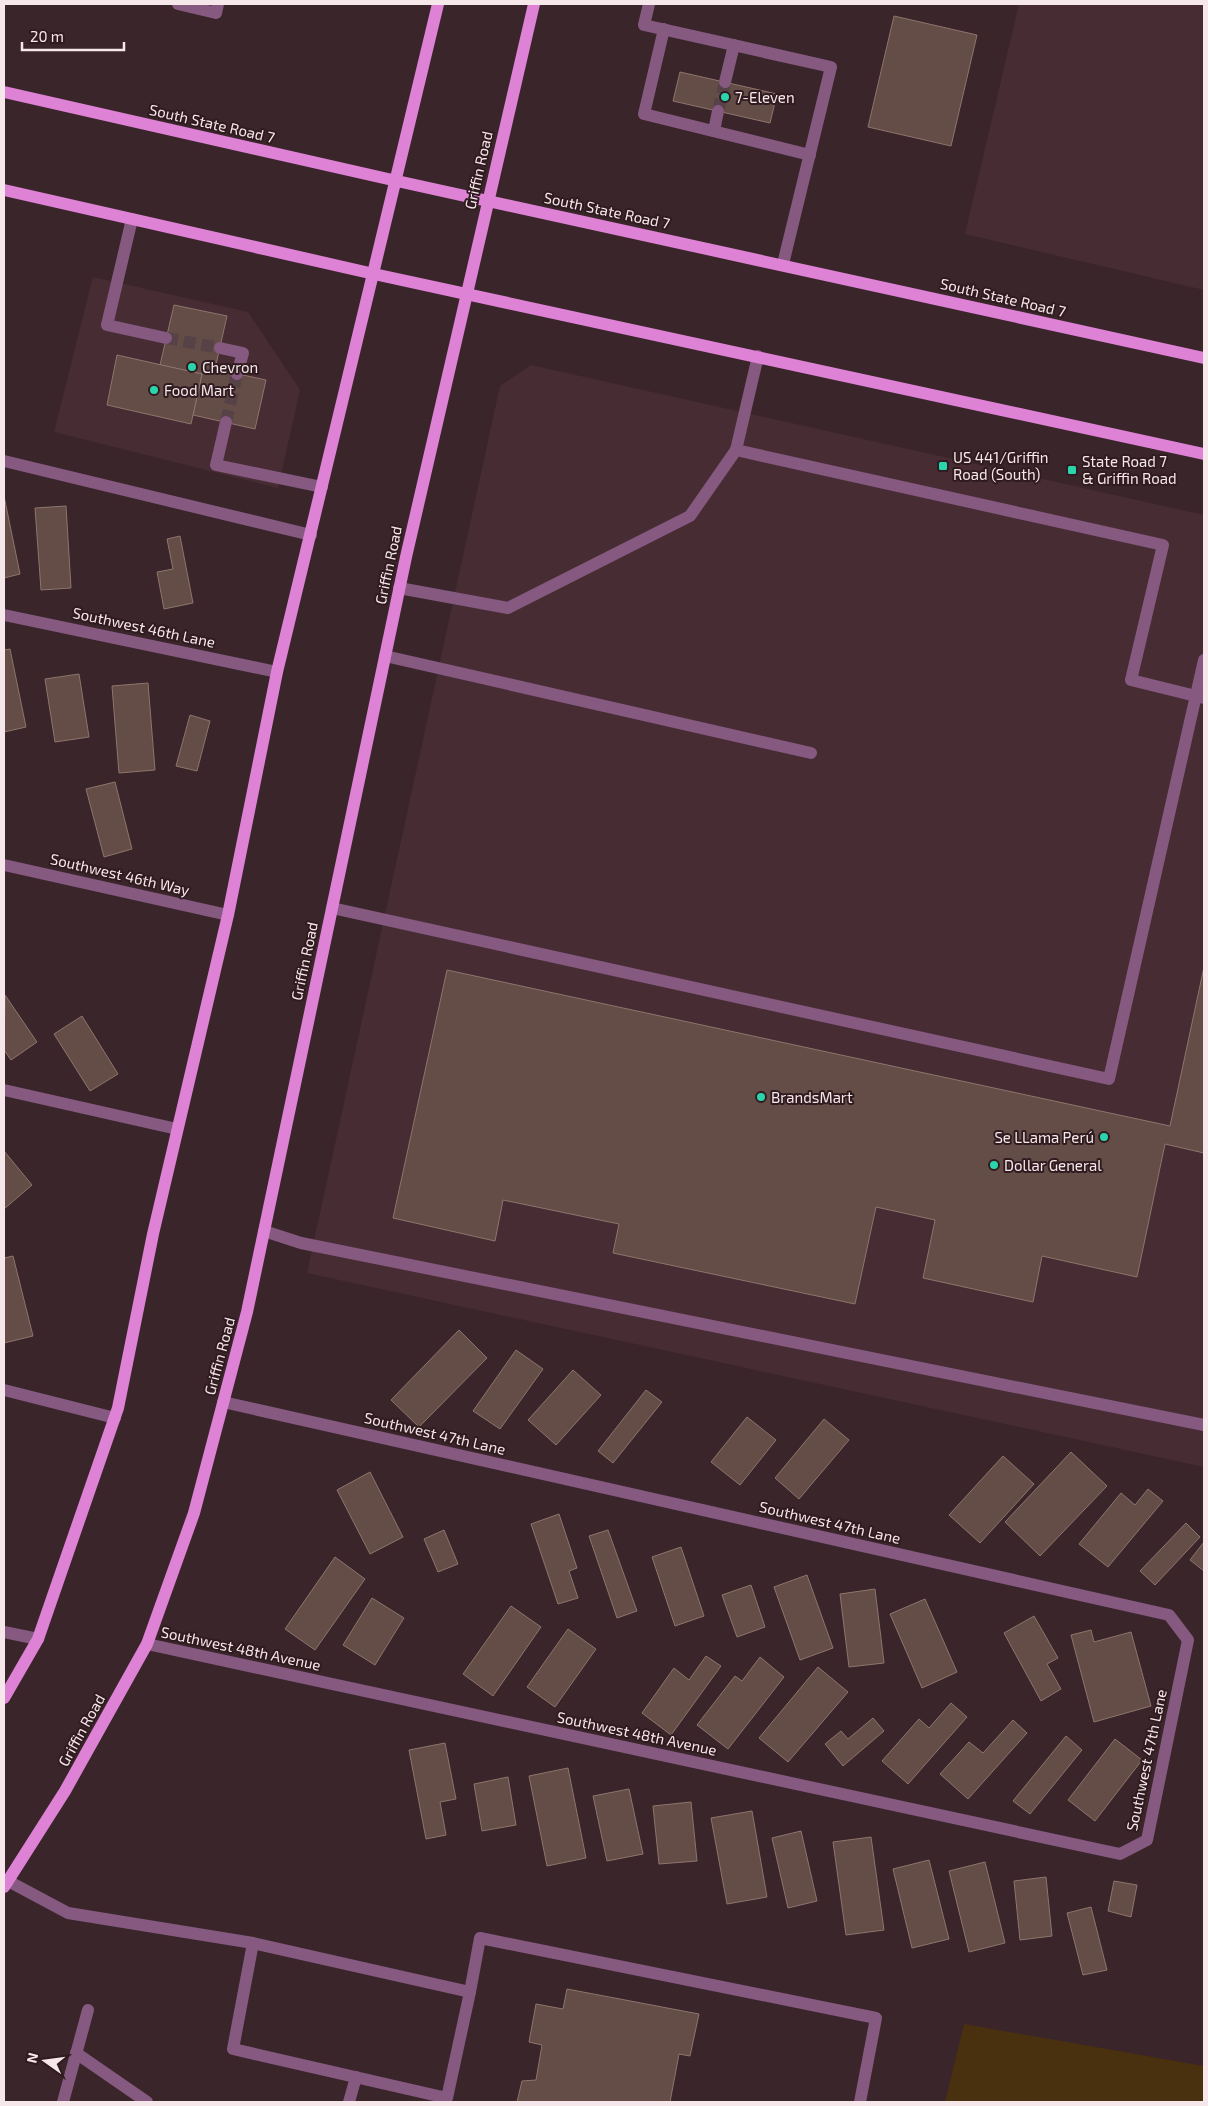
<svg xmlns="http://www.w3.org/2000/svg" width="1208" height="2106" viewBox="0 0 1208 2106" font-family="'Exo 2',sans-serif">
  <rect width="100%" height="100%" fill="#3a252a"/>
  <g fill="#482c33">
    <polygon points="1019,4 1204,4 1204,290 965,234"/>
    <polygon points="93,277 248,312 300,390 278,488 54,432"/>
    <polygon points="531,365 1204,515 1204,1467 307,1273 500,386"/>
  </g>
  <polygon fill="#49300f" points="964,2024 1204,2066 1204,2102 945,2102"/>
  <g fill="#634d46" stroke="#8e756d">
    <polygon points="894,16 977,35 951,146 868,127"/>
    <polygon points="680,72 777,94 770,123 673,101"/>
    <polygon points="174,305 227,316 215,369 266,380 255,429 193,415 202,374 160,365"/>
    <polygon points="117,355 202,374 191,424 107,405"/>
    <polygon points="4,496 20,574 4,578"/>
    <polygon points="66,506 71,588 41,590 35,508"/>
    <polygon points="180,536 193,603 164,609 157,572 173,569 167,539"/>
    <polygon points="10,649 26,727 4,732 4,650"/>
    <polygon points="79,674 89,737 55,742 45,679"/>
    <polygon points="148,683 155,770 119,773 112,686"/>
    <polygon points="190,715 210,721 197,771 176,766"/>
    <polygon points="115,782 132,849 104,857 86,789"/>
    <polygon points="1204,967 1204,1153 1165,1144 1137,1277 1042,1256 1033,1302 923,1278 935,1220 876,1207 855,1304 613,1253 619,1224 503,1200 495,1241 393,1218 447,970 1170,1126"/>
    <polygon points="5,995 37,1042 11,1060 4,1050"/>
    <polygon points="82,1016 118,1074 90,1091 54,1034"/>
    <polygon points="4,1151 32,1185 4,1209"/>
    <polygon points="13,1256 33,1336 4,1343 4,1258"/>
    <polygon points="459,1330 487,1358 419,1427 391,1400"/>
    <polygon points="516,1350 543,1369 500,1429 473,1411"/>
    <polygon points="573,1370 601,1395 556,1445 528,1420"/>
    <polygon points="646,1390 662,1402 613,1463 598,1451"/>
    <polygon points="747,1417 776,1440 740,1485 711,1462"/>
    <polygon points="824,1419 849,1440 799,1499 775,1478"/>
    <polygon points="1071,1452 1107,1486 1040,1556 1005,1522"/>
    <polygon points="1003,1456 1034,1484 980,1543 949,1515"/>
    <polygon points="370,1472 403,1537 370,1554 337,1490"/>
    <polygon points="1148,1489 1163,1501 1108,1567 1079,1544 1121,1493 1135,1505"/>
    <polygon points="559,1514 577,1568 569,1571 578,1598 558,1604 531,1524"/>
    <polygon points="1186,1523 1200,1537 1155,1585 1140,1571"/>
    <polygon points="444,1530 458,1564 438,1572 424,1539"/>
    <polygon points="608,1530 637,1611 617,1618 589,1536"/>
    <polygon points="1204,1542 1204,1571 1190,1560"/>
    <polygon points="681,1547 704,1616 675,1626 652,1557"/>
    <polygon points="335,1557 365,1579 315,1650 285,1629"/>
    <polygon points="807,1575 833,1648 800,1660 774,1587"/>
    <polygon points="751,1585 765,1627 737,1637 722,1595"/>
    <polygon points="875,1589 884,1663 849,1667 840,1594"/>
    <polygon points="372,1598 404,1618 375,1665 343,1645"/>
    <polygon points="925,1599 957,1672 922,1688 890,1614"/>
    <polygon points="511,1606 541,1627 493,1696 463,1674"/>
    <polygon points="1034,1616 1058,1658 1047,1664 1061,1689 1041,1701 1004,1633"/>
    <polygon points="568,1629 596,1649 555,1707 527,1687"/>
    <polygon points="1091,1630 1094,1642 1131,1632 1151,1706 1094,1722 1071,1635"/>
    <polygon points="706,1656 721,1666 671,1735 642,1713 674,1668 689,1680"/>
    <polygon points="760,1657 784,1677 728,1749 697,1725 735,1676 742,1681"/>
    <polygon points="818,1667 848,1692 788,1762 759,1738"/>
    <polygon points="951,1703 967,1717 908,1784 882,1761 919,1719 929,1728"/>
    <polygon points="873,1718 884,1731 843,1766 825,1744 841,1731 848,1739"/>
    <polygon points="1013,1720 1027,1733 968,1799 940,1774 969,1742 983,1753"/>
    <polygon points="1066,1736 1082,1750 1030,1814 1013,1801"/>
    <polygon points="1115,1739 1142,1760 1095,1821 1068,1800"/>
    <polygon points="445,1743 456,1799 440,1802 446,1835 426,1839 409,1750"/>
    <polygon points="568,1768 586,1858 547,1866 529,1776"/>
    <polygon points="508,1777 516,1825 482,1831 474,1784"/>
    <polygon points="629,1789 643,1854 607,1861 593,1796"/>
    <polygon points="691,1802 697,1861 659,1864 653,1806"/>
    <polygon points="752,1811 767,1897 727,1904 711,1818"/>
    <polygon points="801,1831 817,1901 788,1908 772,1838"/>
    <polygon points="871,1837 884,1930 846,1935 833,1842"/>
    <polygon points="929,1860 949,1939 912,1948 893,1869"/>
    <polygon points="985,1862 1005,1943 969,1952 949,1871"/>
    <polygon points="1046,1877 1052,1936 1020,1940 1014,1881"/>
    <polygon points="1114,1881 1137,1885 1131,1917 1108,1911"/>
    <polygon points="1091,1907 1107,1970 1083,1975 1067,1913"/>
    <polygon points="567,1989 699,2014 690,2056 679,2054 670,2102 517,2102 522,2081 536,2080 542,2045 529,2042 536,2004 563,2009"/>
  </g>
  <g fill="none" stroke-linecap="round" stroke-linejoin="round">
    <g stroke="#564247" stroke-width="12" stroke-dasharray="12 6" stroke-linecap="butt">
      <polyline points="718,111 725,82"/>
      <polyline points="166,338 220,348"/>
      <polyline points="226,422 237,374"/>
    </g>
    <g stroke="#855980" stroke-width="12">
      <polyline points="178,4 216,13 218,4"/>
      <polyline points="649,4 644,25 831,67 783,264"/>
      <polyline points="664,29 644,114 810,155"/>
      <polyline points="725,82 734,45"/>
      <polyline points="714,131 718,111"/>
      <polyline points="132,219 107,325 166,338"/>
      <polyline points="220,348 243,353 237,374"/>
      <polyline points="226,422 216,465 322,487"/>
      <polyline points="736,450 758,356"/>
      <polyline points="4,461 311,535"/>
      <polyline points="399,588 508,608 690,516 736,450 1163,545 1131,680 1204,698"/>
      <polyline points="4,615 277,672"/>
      <polyline points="385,656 811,753"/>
      <polyline points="4,865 228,915"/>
      <polyline points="332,908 1109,1079 1204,660"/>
      <polyline points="4,1090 177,1129"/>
      <polyline points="264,1231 301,1243 1204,1425"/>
      <polyline points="4,1390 115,1418"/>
      <polyline points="4,1632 38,1639"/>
      <polyline points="147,1644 1120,1854 1147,1840 1188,1640 1169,1615 223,1402"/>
      <polyline points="8,1881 68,1913 253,1943 470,1992 447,2098 233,2049 253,1943"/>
      <polyline points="470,1992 480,1938 876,2018 860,2102"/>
      <polyline points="76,2053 147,2102"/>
      <polyline points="63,2102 88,2010"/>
      <polyline points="349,2102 356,2077"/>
    </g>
    <g stroke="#de82d5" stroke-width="12">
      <polyline points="4,92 397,181 1204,358"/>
      <polyline points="4,190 374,274 1204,454"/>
      <polyline points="4,1698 38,1639 118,1408 153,1234 228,915 277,672 438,4"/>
      <polyline points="4,1887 65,1791 147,1644 194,1513 247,1312 406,557 534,4"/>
    </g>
  </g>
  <g fill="#2bd5ac" stroke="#301b20" stroke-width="2">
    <circle cx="725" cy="97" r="5"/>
    <circle cx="192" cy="367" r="5"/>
    <circle cx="154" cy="390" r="5"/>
    <rect x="938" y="461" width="10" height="10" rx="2.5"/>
    <rect x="1067" y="465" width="10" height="10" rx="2.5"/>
    <circle cx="761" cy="1097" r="5"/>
    <circle cx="1104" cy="1137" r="5"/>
    <circle cx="994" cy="1165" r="5"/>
  </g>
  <g text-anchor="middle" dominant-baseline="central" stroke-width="4" stroke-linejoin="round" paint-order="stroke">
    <g font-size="15" fill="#f6e7ea" stroke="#301b20" text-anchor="start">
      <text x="735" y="97">7-Eleven</text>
      <text x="202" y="367">Chevron</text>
      <text x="164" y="390">Food Mart</text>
      <text x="953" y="457">US 441/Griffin<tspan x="953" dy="17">Road (South)</tspan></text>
      <text x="1082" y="461">State Road 7<tspan x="1082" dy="17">&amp; Griffin Road</tspan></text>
      <text x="771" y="1097">BrandsMart</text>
      <text x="1094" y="1137" text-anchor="end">Se LLama Perú</text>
      <text x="1004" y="1165">Dollar General</text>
    </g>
    <g font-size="15" fill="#f6e7ea" stroke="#301b20">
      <text transform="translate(212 123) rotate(13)">South State Road 7</text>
      <text transform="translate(478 170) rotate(-77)">Griffin Road</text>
      <text transform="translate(607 210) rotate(12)">South State Road 7</text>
      <text transform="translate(1003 297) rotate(13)">South State Road 7</text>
      <text transform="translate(388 565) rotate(-78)">Griffin Road</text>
      <text transform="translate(144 627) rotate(12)">Southwest 46th Lane</text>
      <text transform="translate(120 874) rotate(13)">Southwest 46th Way</text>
      <text transform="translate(304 961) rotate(-78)">Griffin Road</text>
      <text transform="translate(219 1356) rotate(-75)">Griffin Road</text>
      <text transform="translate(435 1433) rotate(13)">Southwest 47th Lane</text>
      <text transform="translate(830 1522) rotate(13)">Southwest 47th Lane</text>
      <text transform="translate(241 1648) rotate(12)">Southwest 48th Avenue</text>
      <text transform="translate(81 1730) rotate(-61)">Griffin Road</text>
      <text transform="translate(637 1733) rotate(12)">Southwest 48th Avenue</text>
      <text transform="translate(1146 1760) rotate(-78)">Southwest 47th Lane</text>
    </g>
  </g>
  <rect width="1208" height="2106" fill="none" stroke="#f6e7ea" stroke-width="10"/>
  <g transform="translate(45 2061) rotate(284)" stroke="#301b20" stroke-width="4" paint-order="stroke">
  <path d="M0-4L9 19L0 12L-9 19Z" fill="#f6e7ea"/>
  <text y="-8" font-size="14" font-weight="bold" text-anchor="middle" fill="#f6e7ea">N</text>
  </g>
  <path d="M22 42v8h102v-8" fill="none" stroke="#f6e7ea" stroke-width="2.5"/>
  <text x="30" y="42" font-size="15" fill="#f6e7ea" stroke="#301b20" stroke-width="4" paint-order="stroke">20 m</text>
</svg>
